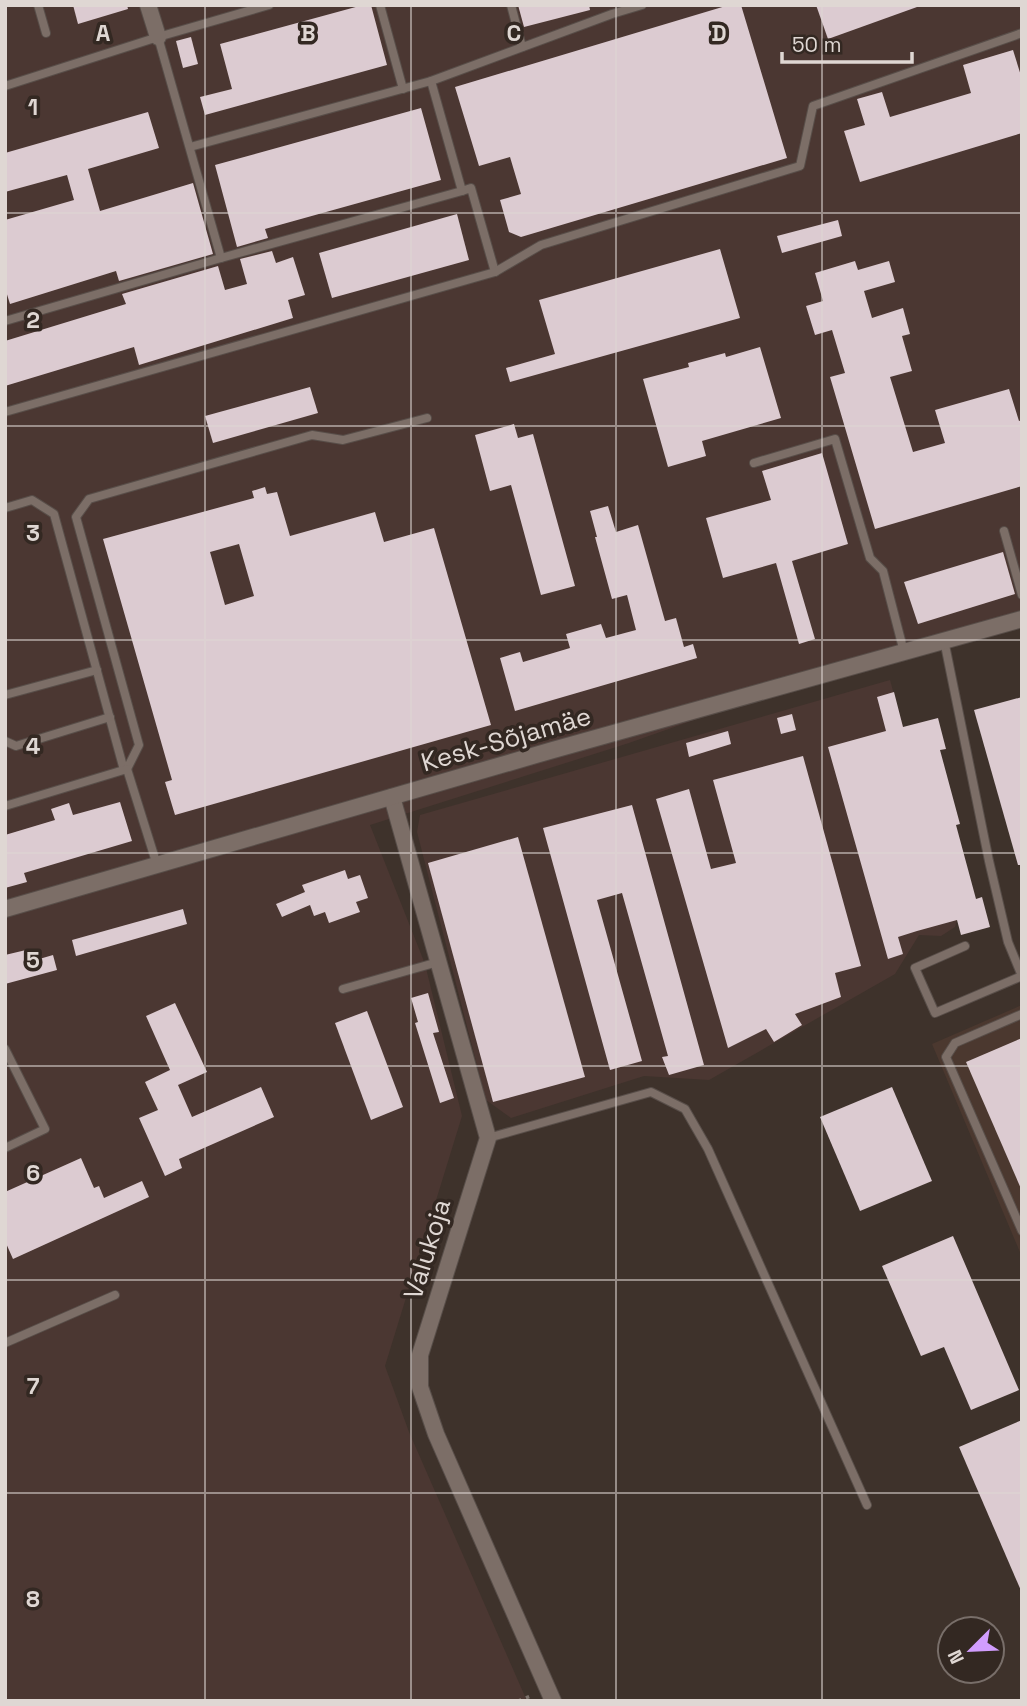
<svg xmlns="http://www.w3.org/2000/svg" width="1027" height="1706" viewBox="0 0 1027 1706" font-family="'Space Grotesk',sans-serif">
  <rect width="100%" height="100%" fill="#3e322b"/>
  <polygon fill="#4b382f" points="1022,1005 1022,1257 932,1044"/>
  <g fill="#4b3732">
    <polygon points="5,5 1022,5 1022,610 932,636 629,743 370,825 425,964 462,1116 385,1366 409,1432 527,1701 5,1701"/>
    <polygon points="890,680 957,920 955,927 941,936 919,935 895,974 709,1080 644,1076 511,1118 486,1100 417,832 420,815"/>
  </g>
  <g fill="#dccbd1" fill-rule="evenodd">
    <polygon points="73,5 127,5 128,9 78,24"/>
    <polygon points="363,5 371,5 387,65 205,115 200,97 232,89 220,44"/>
    <polygon points="518,5 589,5 590,10 524,27"/>
    <polygon points="729,5 741,5 787,158 521,237 509,232 500,200 521,194 510,157 479,166 455,87"/>
    <polygon points="816,5 916,5 917,7 828,39"/>
    <polygon points="191,37 198,64 183,68 176,41"/>
    <polygon points="1013,50 1022,79 1022,133 860,182 844,131 865,125 857,99 882,92 890,117 971,93 963,65"/>
    <polygon points="421,108 441,180 265,229 268,238 237,247 215,165"/>
    <polygon points="148,112 159,148 88,169 100,211 193,183 213,254 119,281 116,271 10,304 5,288 5,220 74,200 67,175 5,192 5,153"/>
    <polygon points="457,214 469,260 332,298 319,253"/>
    <polygon points="838,220 842,236 782,253 777,236"/>
    <polygon points="720,249 740,318 510,382 506,368 555,354 539,300"/>
    <polygon points="272,251 276,263 293,257 305,295 288,300 293,318 139,365 134,347 5,386 5,341 126,304 122,294 218,266 225,290 247,284 240,259"/>
    <polygon points="855,261 858,270 889,261 895,282 864,291 872,318 903,308 910,334 902,336 912,371 890,377 913,452 945,443 935,410 1009,389 1019,421 1022,420 1022,486 875,529 830,377 845,373 832,330 815,335 806,306 823,301 815,273"/>
    <polygon points="760,347 781,418 702,441 706,456 668,467 643,379 689,367 688,363 725,353 726,357"/>
    <polygon points="310,387 318,413 213,443 205,416"/>
    <polygon points="514,424 518,438 533,434 575,586 541,595 511,485 490,491 475,435"/>
    <polygon points="822,453 848,544 792,561 815,639 799,644 776,563 723,578 706,518 771,500 762,471"/>
    <path d="M265 487 267 494 277 492 290 536 375 512 384 542 434 528 491 725 175 815 165 782 172 780 103 539 254 498 252 491ZM239 544 254 596 225 605 210 552Z"/>
    <polygon points="608,506 616,532 638,525 665,621 676,618 684,647 693,644 697,658 515,711 500,658 520,652 523,662 570,648 566,634 601,624 606,638 636,630 627,595 612,599 595,537 597,537 590,511"/>
    <polygon points="1003,552 1015,594 918,624 904,582"/>
    <polygon points="894,692 903,727 938,718 946,749 940,750 960,824 956,825 976,899 982,897 990,927 961,935 957,920 917,931 898,937 903,954 888,959 828,747 886,731 877,697"/>
    <polygon points="1022,697 1022,865 1018,865 974,710"/>
    <polygon points="792,714 796,730 781,734 777,718"/>
    <polygon points="728,731 731,744 689,757 686,743"/>
    <polygon points="803,756 861,966 835,973 841,997 795,1014 802,1025 774,1042 766,1029 728,1048 656,799 689,789 711,869 736,863 713,780"/>
    <polygon points="120,802 132,841 24,873 27,882 5,888 5,835 55,820 51,809 69,803 73,815"/>
    <polygon points="632,805 704,1065 669,1075 662,1057 668,1056 622,893 597,900 642,1061 610,1070 543,828"/>
    <polygon points="518,837 585,1077 493,1102 428,863"/>
    <polygon points="345,870 348,879 360,875 368,898 356,902 360,912 329,923 325,912 314,916 310,905 282,917 276,904 305,892 302,885"/>
    <polygon points="183,909 187,924 76,956 72,940"/>
    <polygon points="26,950 29,962 53,955 57,970 5,984 5,955"/>
    <polygon points="428,993 439,1032 433,1033 454,1098 440,1103 415,1023 418,1022 411,998"/>
    <polygon points="175,1003 207,1072 178,1085 192,1117 261,1087 274,1117 179,1159 182,1168 165,1176 139,1118 158,1110 145,1082 170,1070 146,1016"/>
    <polygon points="367,1011 403,1107 371,1120 335,1023"/>
    <polygon points="1022,1038 1022,1191 966,1062"/>
    <polygon points="892,1087 932,1181 860,1211 820,1117"/>
    <polygon points="81,1158 94,1188 99,1186 104,1198 142,1181 149,1197 13,1259 5,1241 5,1192"/>
    <polygon points="953,1236 1019,1390 971,1410 944,1347 921,1356 882,1266"/>
    <polygon points="1022,1420 1022,1593 959,1447"/>
  </g>
  <g fill="none" stroke-linecap="round" stroke-linejoin="round">
    <g stroke="#584e49" stroke-width="10">
      <g id="service">
        <polyline points="38,5 46,33"/>
        <polyline points="380,5 403,89"/>
        <polyline points="511,5 522,47"/>
        <polyline points="158,37 221,258"/>
        <polyline points="431,81 462,191 471,188 495,272"/>
        <polyline points="5,86 158,37 269,5"/>
        <polyline points="190,147 431,81 612,14 642,5"/>
        <polyline points="5,321 221,258 462,191"/>
        <polyline points="5,412 495,272 541,245 800,166 813,106 1022,33"/>
        <polyline points="754,463 835,439 870,558 883,571 904,652"/>
        <polyline points="5,508 32,500 54,514 124,770"/>
        <polyline points="1004,531 1022,595"/>
        <polyline points="944,640 989,861 1008,942 1022,976"/>
        <polyline points="5,695 97,670"/>
        <polyline points="5,741 16,746 110,717"/>
        <polyline points="127,769 139,745 76,517 89,499 312,435 343,440 427,418"/>
        <polyline points="5,806 127,769 157,865"/>
        <polyline points="965,946 915,968 935,1013 1022,976"/>
        <polyline points="343,989 438,962"/>
        <polyline points="1022,1014 955,1043 946,1057 1022,1231"/>
        <polyline points="5,1049 45,1129 5,1148"/>
        <polyline points="488,1138 651,1092 685,1109 708,1149 867,1505"/>
        <polyline points="5,1343 115,1295"/>
      </g>
    </g>
    <g stroke="#584e49" stroke-width="18">
      <g id="minor">
        <polyline points="148,5 158,37"/>
        <polyline points="392,797 488,1138 420,1355 420,1387 436,1434 553,1701"/>
        <polyline points="5,909 553,750 1022,619"/>
      </g>
    </g>
    <polyline stroke="#7e736d" stroke-width="3.5" stroke-dasharray="3.5 5" stroke-linecap="butt" points="518,1701 533,1695"/>
    <use href="#service" stroke="#7c6e67" stroke-width="8"/>
    <use href="#minor" stroke="#7c6e67" stroke-width="16"/>
  </g>
  <path fill="none" stroke="#dfd7d3" stroke-width="2" stroke-opacity="0.55" d="M205 5V1701M411 5V1701M616 5V1701M822 5V1701M5 213H1022M5 426H1022M5 640H1022M5 853H1022M5 1066H1022M5 1280H1022M5 1493H1022"/>
  <g text-anchor="middle" dominant-baseline="central" stroke-width="7" stroke-linejoin="round" paint-order="stroke">
    <g font-size="26" fill="#dfd7d3" stroke="#332822">
      <text transform="translate(506 739) rotate(-16)">Kesk-Sõjamäe</text>
      <text transform="translate(427 1249) rotate(-73)">Valukoja</text>
    </g>
  </g>
  <g font-size="23" text-anchor="middle" font-weight="bold" fill="#dfd7d3" stroke="#332822" stroke-width="7" stroke-linejoin="round" paint-order="stroke">
    <text x="103" y="41">A</text>
    <text x="308" y="41">B</text>
    <text x="514" y="41">C</text>
    <text x="719" y="41">D</text>
    <text x="33" y="115">1</text>
    <text x="33" y="328">2</text>
    <text x="33" y="541">3</text>
    <text x="33" y="754">4</text>
    <text x="33" y="968">5</text>
    <text x="33" y="1181">6</text>
    <text x="33" y="1394">7</text>
    <text x="33" y="1607">8</text>
  </g>
  <rect width="1027" height="1706" fill="none" stroke="#dfd7d3" stroke-width="14"/>
  <g transform="translate(971 1650) rotate(246)"><circle r="33" fill="#332822" stroke="#786e69" stroke-width="2"/>
  <path d="M0-5L12 26L0 18L-12 26Z" fill="#d19dfe"/>
  <text y="-10" font-size="19" font-weight="bold" text-anchor="middle" fill="#dfd7d3">N</text>
  </g>
  <path d="M782 52v10h130v-10" fill="none" stroke="#dfd7d3" stroke-width="3.5"/>
  <text x="792" y="52" font-size="21" fill="#dfd7d3" stroke="#332822" stroke-width="5" paint-order="stroke">50 m</text>
</svg>
